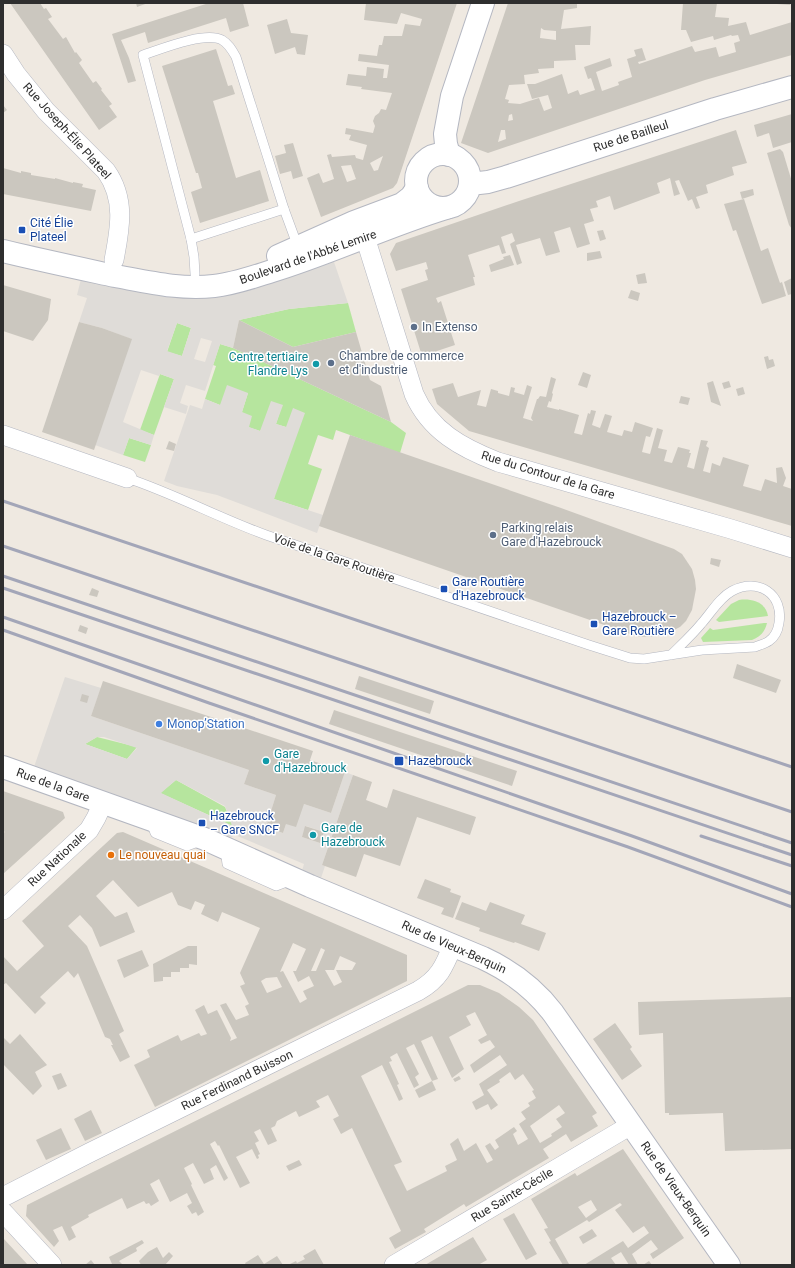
<svg xmlns="http://www.w3.org/2000/svg" width="795" height="1268" viewBox="0 0 795 1268" font-family="Roboto,sans-serif">
  <rect width="100%" height="100%" fill="#efe9e1"/>
  <g fill="#b6e59e">
    <polygon points="348,303 356,332 293,347 239,320 289,309"/>
    <polygon points="177,323 191,328 182,356 167,352"/>
    <polygon points="220,344 233,348 391,422 406,433 400,453 336,430 333,440 318,435 308,464 322,469 308,510 274,499 286,427 276,424 282,405 260,431 248,427 242,412 248,393 220,405 205,399 216,366 213,365"/>
    <polygon points="160,374 174,379 154,435 140,430"/>
    <polygon points="129,438 151,445 145,462 123,455"/>
    <path d="M739 600C751 598 766 602 768 616L719 622 716 620 731 604Z"/>
    <path d="M764 623H767C765 632 760 637 752 640L703 642 701 638 710 628 713 630Z"/>
    <polygon points="97,737 137,747 127,759 85,744"/>
    <polygon points="176,780 225,807 233,826 160,793"/>
  </g>
  <g fill="#dfdcd8" fill-rule="evenodd">
    <path d="M333 259 348 303 289 309 239 320 233 348 220 344 205 391 186 385 180 403 188 406 186 414 164 407 174 379 160 374 159 376 141 370 123 422 154 435 151 445 129 438 123 455 95 445 131 339 102 328 79 322 87 298 77 295 81 279 144 291ZM177 323 191 328 182 356 167 351ZM201 338 212 341 205 362 194 359Z"/>
    <polygon points="227,385 248,393 242,412 252,416 249,427 260,431 271,401 283,405 276,424 286,427 293,408 305,413 274,499 323,515 317,533 217,495 177,486 164,481 190,405 202,409 205,399 220,405"/>
    <path d="M65 677 101 688 91 716 249 770 244 784 276 795 266 827 283 833 286 824 304 804 331 813 345 772 353 775 322 865 325 866 321 878 302 871 304 864 235 835 228 839 34 767ZM97 737H104L137 748 127 759 85 744ZM176 780 225 806 232 826 161 793ZM306 826 324 832 320 843 302 837Z"/>
  </g>
  <g fill="#cbc7bf" fill-rule="evenodd">
    <polygon points="10,3 40,3 44,9 46,8 52,17 48,19 63,39 66,37 75,53 76,52 82,60 79,63 93,83 96,81 102,89 101,90 112,104 109,106 117,117 99,130"/>
    <polygon points="136,3 148,3 137,7"/>
    <polygon points="209,3 243,3 249,26 230,32 226,18 148,43 145,32 121,40 129,58 136,81 128,83 112,34"/>
    <path d="M366 3H457L397 183 393 188 321 217 307 178 319 173 323 183 334 179 327 155 331 154 332 157 355 155 356 158 363 160 367 145 349 140 351 135 345 134 346 128 373 133 375 126 373 121 375 116 379 113 381 109 386 110 392 93 361 89 362 87 346 85 348 74 366 76 367 67 384 69 383 78H387L389 65 358 61 359 54 377 56 379 45H382L384 36H402L405 24 420 26 422 19 401 13 397 24 364 20ZM383 156 378 170 374 171 370 163ZM351 165 356 179 347 182 341 166Z"/>
    <path d="M508 3H577V8L564 10 561 29 591 26 590 45H575L576 60 554 61V68L538 69 539 73 524 75 525 84 509 85 505 99 509 100 508 103 520 104 539 98 544 111 552 108 548 95 532 99 527 84H535L562 74 568 94 578 90 580 95 595 90 591 78 588 79 584 67 610 58 612 66 596 72 602 91 619 85 618 82 632 77 627 59 636 56 634 50 642 48 646 60 638 62 639 64 692 46 695 52 716 47 719 57 736 52 734 43 740 41 738 35 732 36 731 35 714 40 713 36 691 42 686 30H681L683 3H717L715 17 729 18 728 26 746 22 750 35 792 22V55L705 80 488 153 461 143ZM541 28 544 30 556 31V40L540 38ZM512 114 513 120 508 121 509 115ZM501 130H505L506 139 498 142Z"/>
    <polygon points="777,3 791,3 790,5 777,4"/>
    <polygon points="287,19 291,33 308,35 305,55 297,54 295,47 275,54 267,25"/>
    <polygon points="216,49 228,86 232,85 235,94 213,101 236,178 260,170 269,201 200,223 191,192 202,188 198,173 196,173 162,66"/>
    <polygon points="3,105 7,110 3,113"/>
    <polygon points="792,114 792,142 773,148 769,133 757,137 754,125"/>
    <polygon points="736,130 747,163 732,167 734,175 706,185 708,193 696,197 700,208 696,209 692,199 688,201 679,180 675,181 680,194 674,196 670,178 657,183 660,193 614,210 610,196 596,201 598,207 590,209 594,221 584,224 590,244 577,248 570,227 554,232 560,252 546,256 540,238 516,245 522,263 517,265 510,244 515,241 512,233 501,237 506,253 502,254 499,245 468,255 475,277 473,277 475,285 436,298 438,303 441,301 455,345 422,356 401,289 428,280 425,270 428,269 426,262 396,271 390,254 396,243 519,201"/>
    <polygon points="293,143 303,176 293,179 291,171 280,174 275,156 286,153 284,145"/>
    <polygon points="780,149 783,152 792,182 792,229 789,225 767,153"/>
    <polygon points="3,168 21,173 21,171 31,173 31,175 55,179 55,178 73,183 73,182 83,184 82,187 96,190 91,211 3,194"/>
    <polygon points="753,189 754,195 742,199 740,192"/>
    <polygon points="744,199 761,251 768,248 780,283 782,282 786,296 762,304 736,230 733,231 724,204"/>
    <polygon points="603,230 606,239 600,241 597,231"/>
    <polygon points="600,251 602,258 587,261 587,253"/>
    <polygon points="510,255 514,265 491,272 489,265 504,259 503,257"/>
    <polygon points="645,273 647,283 638,284 636,275"/>
    <polygon points="792,278 792,294 788,295 784,282"/>
    <polygon points="3,285 51,299 48,320 33,341 3,331"/>
    <polygon points="631,290 640,293 638,301 628,298"/>
    <polygon points="239,320 293,347 356,332 370,380 381,386 391,422 233,348"/>
    <polygon points="79,322 102,328 132,339 94,450 42,432"/>
    <polygon points="768,356 769,360 773,359 775,366 767,369 764,357"/>
    <polygon points="583,372 591,375 587,388 578,385"/>
    <polygon points="551,377 556,379 552,393 553,394 551,402 549,401 547,407 559,410 559,409 579,415 574,433 582,435 588,413 590,414 591,410 596,411 592,425 600,428 605,414 612,416 607,432 622,436 624,430 632,432 635,422 653,428 650,437 646,436 642,452 650,454 657,428 663,430 658,448 667,450 664,461 672,463 678,447 690,450 689,453 691,453 687,467 694,469 701,440 708,441 706,446 709,448 703,471 710,473 712,463 720,466 723,457 749,465 743,486 761,491 765,479 777,483 776,468 782,467 786,478 783,486 792,489 792,526 469,431 437,404 432,389 453,383 458,397 481,390 477,405 486,407 491,389 498,391 498,393 509,396 511,387 515,388 514,392 524,395 527,385 532,387 523,418 533,421 531,418 537,399 538,399 540,396 546,397"/>
    <polygon points="713,381 721,406 711,402 707,383"/>
    <polygon points="729,381 731,387 724,389 722,383"/>
    <polygon points="743,387 745,394 738,396 736,389"/>
    <polygon points="681,396 690,398 688,405 679,403"/>
    <polygon points="350,435 561,508 674,549 682,554 692,569 695,580 696,589 692,610 686,621 680,627 668,633 658,636 647,637 636,636 319,526"/>
    <polygon points="169,441 176,444 174,451 166,449"/>
    <polygon points="711,558 721,560 719,567 710,564"/>
    <polygon points="92,588 99,591 97,597 89,595"/>
    <polygon points="80,625 88,628 86,634 78,631"/>
    <polygon points="737,664 781,680 776,693 733,678"/>
    <polygon points="359,676 434,701 430,714 355,689"/>
    <polygon points="103,681 313,751 310,760 345,772 331,813 304,804 296,827 286,824 283,833 266,827 276,795 244,784 249,770 91,716"/>
    <polygon points="82,694 89,696 87,703 80,701"/>
    <polygon points="334,710 517,771 512,786 329,724"/>
    <polygon points="353,775 372,782 366,800 387,808 393,789 476,817 470,835 417,817 400,866 364,854 356,877 322,865"/>
    <polygon points="3,791 63,812 65,818 3,874 3,833 5,832 3,831"/>
    <polygon points="305,826 324,832 320,843 302,837"/>
    <path d="M123 832 407 955V981L155 1107 134 1065 150 1057 147 1050 178 1035 181 1041 199 1033 201 1036 207 1034 195 1010 204 1005 208 1014 217 1010 231 1038 230 1041 237 1038 220 1005 226 1003 236 1020 249 1015 245 1006 249 1004 240 986 245 984 240 973 260 928 222 912 218 922 201 914 205 905 195 901 191 910 178 905 172 892 138 907 113 880 96 896 115 917 127 912 135 932 100 947 92 928 80 915 68 926 87 946 124 1031 119 1034 130 1057 120 1062 111 1045H113L110 1039 105 1037 78 973 74 978 68 971 40 997 46 1003 35 1014 6 983 3 985V956L17 971 44 946 22 921 117 833ZM293 943 306 949 296 971H293L298 982 309 976 314 986 303 991 307 999 300 1003 283 971 280 972ZM321 948 325 950 316 971H311ZM340 956 356 963 352 970H336L342 982 334 986 325 970H334ZM277 977 282 987 267 993 261 981 266 978Z"/>
    <polygon points="425,879 451,889 450,892 461,896 453,918 441,914 444,908 417,898"/>
    <polygon points="462,902 486,911 490,902 525,915 521,924 546,933 539,951 515,942 514,943 479,931 480,928 455,919"/>
    <polygon points="188,946 197,946 197,965 189,964 189,968 180,968 180,972 171,972 171,977 163,977 163,981 154,982 153,964"/>
    <polygon points="142,950 149,966 124,978 117,960"/>
    <path d="M468 985H480L499 993 519 1007 533 1020 597 1113 592 1116 598 1126 571 1142 566 1134 543 1149 549 1158 466 1207 464 1204 424 1229 426 1232 406 1243 395 1249 389 1238 401 1231 352 1128 341 1134 333 1119 339 1116 328 1095 316 1101 320 1107 299 1117 296 1111 277 1121 275 1126 271 1128 277 1141 268 1145 260 1129 254 1132 259 1141 255 1143 260 1154 258 1155 259 1158 257 1159 252 1149 236 1157 250 1183 240 1188 219 1145 218 1146 215 1141 210 1144 228 1178 224 1181 216 1165 210 1169 214 1179 204 1184 193 1163 184 1168 192 1184 191 1185 204 1212 198 1216 196 1212 192 1214 187 1206 192 1203 187 1193 170 1202 159 1179 150 1184 159 1201 151 1206 149 1203 146 1204 144 1201 127 1209 122 1198 88 1215 89 1217 71 1227 76 1237 69 1241 62 1226 53 1230 59 1241 54 1247 26 1216 27 1205ZM475 1012 487 1035 478 1040 481 1044 490 1040 495 1047 470 1065 474 1073 500 1055 507 1065 479 1084 484 1095 472 1102 476 1110 488 1104 491 1110 498 1105 487 1090 500 1082 499 1080 510 1072 515 1080 523 1074 534 1090 532 1091 536 1098 528 1103 530 1106 521 1112 526 1119 519 1124 528 1139 518 1145 513 1134 517 1131 514 1127 495 1140 499 1147 495 1150 490 1143 485 1146 493 1160 487 1163 476 1143 464 1151 458 1138 450 1144 457 1160 445 1166 447 1171 407 1191 394 1165 402 1162 361 1076 382 1065 399 1101 403 1099 397 1085 399 1084 389 1062 392 1061 390 1057 397 1053 414 1088 419 1085 415 1077 419 1074 406 1048 414 1044 432 1081 438 1079 421 1041 432 1036 452 1078 464 1069 449 1037 471 1025 466 1016ZM559 1105 565 1113 556 1119 562 1127 551 1134 552 1136 540 1143 530 1126Z"/>
    <polygon points="792,997 792,1149 725,1151 723,1113 669,1115 669,1113 665,1113 663,1033 639,1035 638,1002"/>
    <polygon points="615,1023 632,1047 630,1049 642,1066 622,1080 593,1039"/>
    <polygon points="20,1034 47,1065 35,1072 42,1086 33,1095 3,1064 3,1037 10,1044"/>
    <polygon points="61,1073 67,1086 58,1090 52,1076"/>
    <polygon points="459,1076 461,1079 455,1082 453,1079"/>
    <polygon points="432,1081 436,1090 419,1098 415,1090"/>
    <polygon points="91,1110 102,1133 85,1141 74,1119"/>
    <polygon points="61,1128 71,1149 46,1160 36,1140"/>
    <path d="M623 1149 684 1238 653 1259 650 1254 658 1249 651 1240 632 1254 638 1265H629L621 1252 611 1258 616 1265H584L623 1241 628 1248 649 1233 644 1226 633 1233 615 1210 622 1205 620 1203 589 1222 587 1220 555 1239 569 1264 563 1265 549 1242 551 1241 544 1229 548 1228 531 1199 575 1173 577 1176ZM591 1200 597 1210 586 1218 578 1207Z"/>
    <polygon points="299,1160 302,1165 289,1171 286,1166"/>
    <polygon points="514,1213 537,1254 526,1260 503,1219"/>
    <polygon points="592,1229 597,1236 583,1244 579,1237"/>
    <polygon points="473,1237 487,1260 478,1265 425,1265"/>
    <polygon points="3,1238 16,1252 28,1265 3,1265"/>
    <polygon points="142,1240 144,1243 136,1248 137,1251 119,1261 123,1265 111,1265 112,1264 109,1257"/>
    <polygon points="157,1247 163,1258 169,1252 173,1256 165,1265 141,1265 139,1261 148,1252"/>
    <polygon points="315,1249 324,1265 288,1265 296,1261 297,1263 305,1259 303,1256"/>
    <polygon points="258,1255 264,1264 277,1256 283,1265 246,1265 245,1263"/>
    <polygon points="91,1260 95,1265 85,1265"/>
    <polygon points="649,1261 652,1265 643,1265"/>
  </g>
  <g fill="none" stroke-linecap="round" stroke-linejoin="round">
    <g stroke="#b4b7c1" stroke-width="10">
      <g id="service">
        <polyline points="191,239 284,209"/>
        <path d="M195 274 194 257 191 239 143 55C161 49 205 31 222 40 229 44 232 50 236 57L284 209 298 247"/>
        <path d="M127 478C175 494 219 518 266 535L589 645 630 658 644 659 702 650 755 647C759 645 765 644 769 641 775 637 778 630 779 623 784 594 758 577 732 591 719 598 711 613 701 624 692 635 681 645 671 655"/>
        <polyline points="152,825 155,833 187,846 200,841"/>
        <polyline points="225,849 227,864 276,886 289,881"/>
      </g>
    </g>
    <g stroke="#b4b7c1" stroke-width="20">
      <g id="minor">
        <path d="M3 54 16 74 46 111 106 171C126 199 120 229 114 260"/>
        <path d="M365 237 414 394C430 431 462 448 498 462L731 529 792 548"/>
        <polyline points="3,435 127,478"/>
        <polyline points="3,910 89,830 96,818 103,803"/>
        <path d="M3 1197 89 1153 418 991C439 979 444 967 453 945"/>
        <polyline points="3,1212 52,1265"/>
        <polyline points="394,1265 631,1125"/>
      </g>
    </g>
    <g stroke="#b4b7c1" stroke-width="24">
      <path id="tertiary" d="M3 767 205 839 310 886 483 958C511 971 534 988 553 1013L729 1265"/>
    </g>
    <g stroke="#b4b7c1" stroke-width="24">
      <g id="secondary">
        <circle cx="443" cy="181" r="27"/>
        <polyline points="449,155 446,144 445,134 452,96 483,3"/>
        <polyline points="470,184 488,182 506,177 715,109 792,87"/>
        <path d="M3 251C40 260 78 268 115 276 148 282 181 290 214 286 234 284 253 277 272 271 331 253 387 226 446 208"/>
        <polyline points="278,256 354,222 402,204 411,197 417,188"/>
      </g>
    </g>
    <use href="#service" stroke="#fff" stroke-width="9"/>
    <use href="#minor" stroke="#fff" stroke-width="19"/>
    <use href="#tertiary" stroke="#fff" stroke-width="22"/>
    <use href="#secondary" stroke="#fff" stroke-width="22"/>
    <g stroke="#a3a6b8" stroke-width="3">
      <polyline points="3,501 792,767"/>
      <polyline points="3,546 792,812"/>
      <polyline points="3,576 792,843"/>
      <polyline points="3,588 792,855"/>
      <polyline points="3,617 632,836 792,894"/>
      <polyline points="3,630 209,703 628,847 792,907"/>
      <polyline points="701,836 792,866"/>
    </g>
  </g>
  <g fill="#1a4fb4" stroke="#fff" stroke-width="1.5">
    <rect x="18" y="226" width="8" height="8" rx="2"/>
    <rect x="440" y="585" width="8" height="8" rx="2"/>
    <rect x="590" y="620" width="8" height="8" rx="2"/>
    <rect x="394" y="756" width="10" height="10" rx="2"/>
    <rect x="198" y="819" width="8" height="8" rx="2"/>
  </g>
  <g fill="#5c6f8a" stroke="#fff" stroke-width="1.5">
    <circle cx="414" cy="327" r="4"/>
    <circle cx="331" cy="363" r="4"/>
    <circle cx="493" cy="535" r="4"/>
  </g>
  <g fill="#0f9aa8" stroke="#fff" stroke-width="1.5">
    <circle cx="316" cy="364" r="4"/>
    <circle cx="266" cy="761" r="4"/>
    <circle cx="313" cy="835" r="4"/>
  </g>
  <circle fill="#3f7fe0" stroke="#fff" stroke-width="1.5" cx="159" cy="724" r="4"/>
  <circle fill="#e8710a" stroke="#fff" stroke-width="1.5" cx="111" cy="855" r="4"/>
  <g text-anchor="middle" dominant-baseline="central" stroke-width="3" stroke-linejoin="round" paint-order="stroke">
    <g font-size="12" fill="#2e2e2e" stroke="#fff">
      <text transform="translate(67 131) rotate(48)">Rue Joseph-Élie Plateel</text>
      <text transform="translate(631 136) rotate(-18)">Rue de Bailleul</text>
      <text transform="translate(308 257) rotate(-19)">Boulevard de l'Abbé Lemire</text>
      <text transform="translate(548 475) rotate(17)">Rue du Contour de la Gare</text>
      <text transform="translate(334 558) rotate(19)">Voie de la Gare Routière</text>
      <text transform="translate(53 785) rotate(20)">Rue de la Gare</text>
      <text transform="translate(57 859) rotate(-43)">Rue Nationale</text>
      <text transform="translate(454 947) rotate(24)">Rue de Vieux-Berquin</text>
      <text transform="translate(237 1080) rotate(-26)">Rue Ferdinand Buisson</text>
      <text transform="translate(676 1189) rotate(55)">Rue de Vieux-Berquin</text>
      <text transform="translate(512 1195) rotate(-31)">Rue Sainte-Cécile</text>
    </g>
    <g font-size="12" fill="#164399" stroke="#fff" text-anchor="start">
      <text x="30" y="223">Cité Élie<tspan x="30" dy="14">Plateel</tspan></text>
      <text x="452" y="582">Gare Routière<tspan x="452" dy="14">d'Hazebrouck</tspan></text>
      <text x="602" y="617">Hazebrouck –<tspan x="602" dy="14">Gare Routière</tspan></text>
      <text x="408" y="761">Hazebrouck</text>
      <text x="210" y="816">Hazebrouck<tspan x="210" dy="14">– Gare SNCF</tspan></text>
    </g>
    <g font-size="12" fill="#4e5e75" stroke="#fff" text-anchor="start">
      <text x="422" y="327">In Extenso</text>
      <text x="339" y="356">Chambre de commerce<tspan x="339" dy="14">et d'industrie</tspan></text>
      <text x="501" y="528">Parking relais<tspan x="501" dy="14">Gare d'Hazebrouck</tspan></text>
    </g>
    <g font-size="12" fill="#0d838f" stroke="#fff" text-anchor="start">
      <text x="308" y="357" text-anchor="end">Centre tertiaire<tspan x="308" dy="14">Flandre Lys</tspan></text>
      <text x="274" y="754">Gare<tspan x="274" dy="14">d'Hazebrouck</tspan></text>
      <text x="321" y="828">Gare de<tspan x="321" dy="14">Hazebrouck</tspan></text>
    </g>
    <g font-size="12" fill="#366cbe" stroke="#fff" text-anchor="start">
      <text x="167" y="724">Monop’Station</text>
    </g>
    <g font-size="12" fill="#c56008" stroke="#fff" text-anchor="start">
      <text x="119" y="855">Le nouveau quai</text>
    </g>
  </g>
  <rect width="795" height="1268" fill="none" stroke="#2e2e2e" stroke-width="8"/>
</svg>
